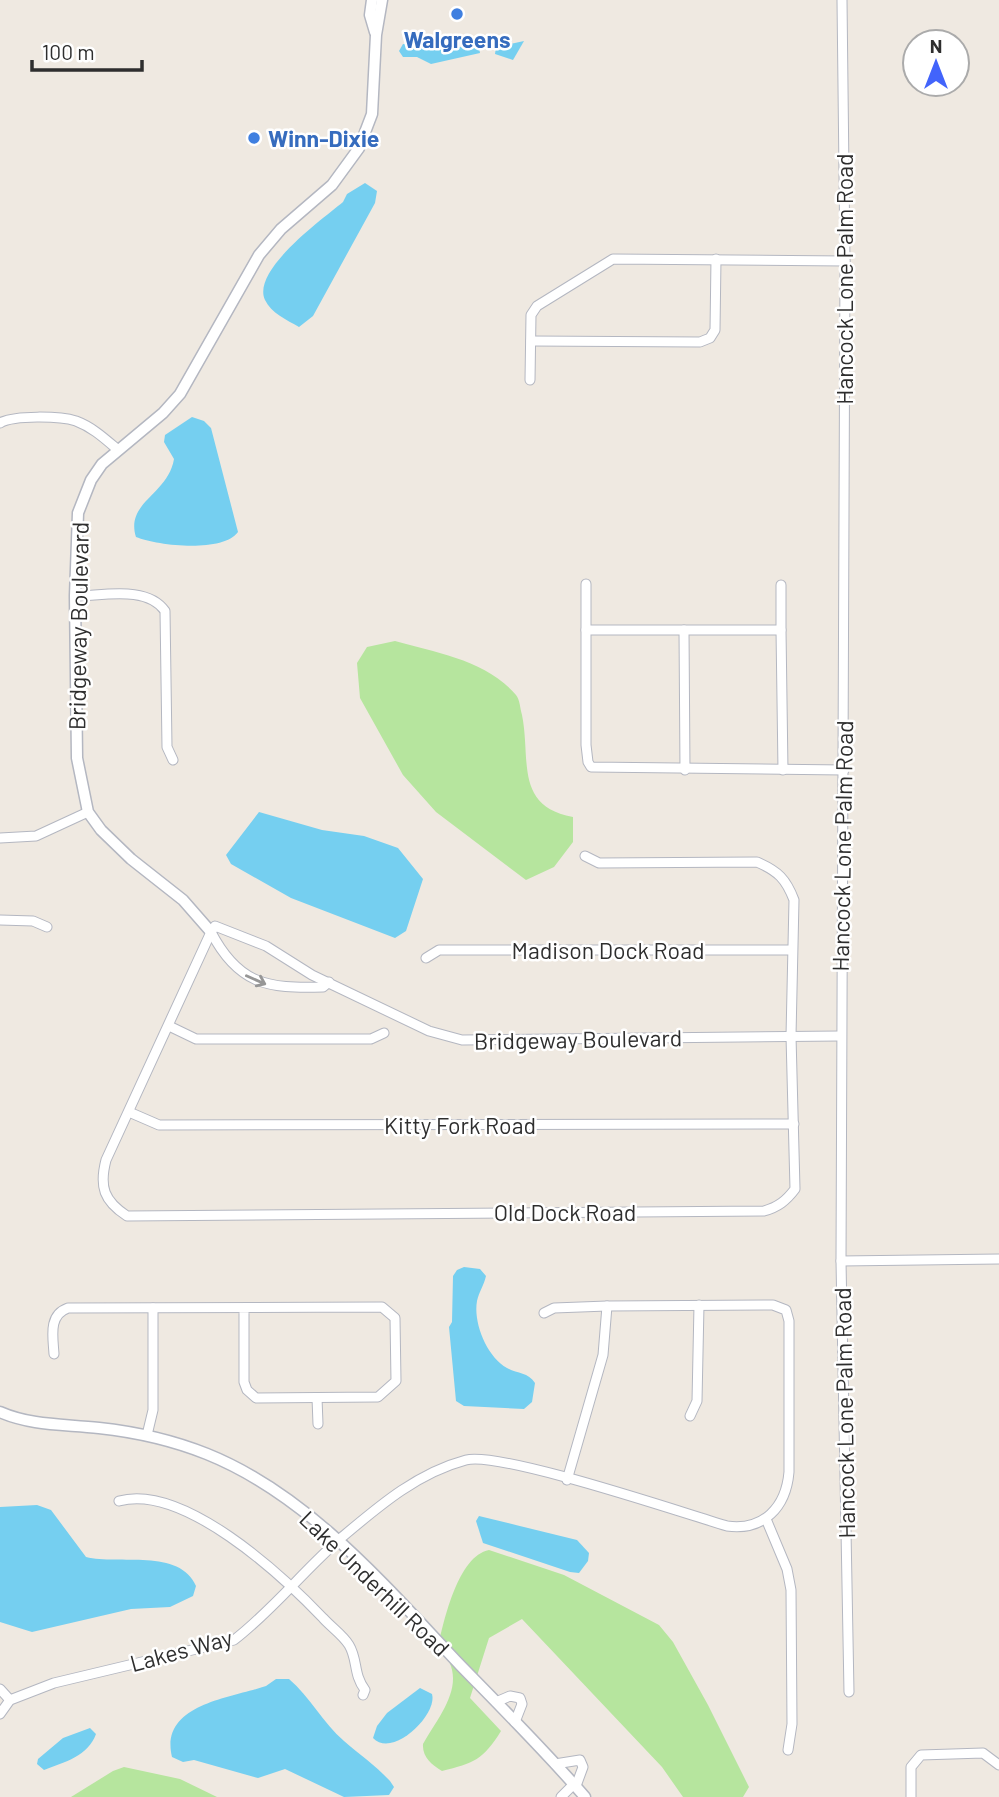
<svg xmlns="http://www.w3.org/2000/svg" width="999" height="1797" viewBox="0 0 999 1797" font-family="Barlow,sans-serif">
  <rect width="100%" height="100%" fill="#efe9e1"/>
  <g fill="#b6e59e">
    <path d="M395 641C437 653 486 660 516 695 520 700 520 708 522 715 531 759 514 806 573 817V842L554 867 526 880 436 812 403 775 360 698 357 663 367 647Z"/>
    <path d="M489 1550 564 1575 659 1625 673 1642 708 1705 749 1787 743 1797H683L662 1767 522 1619 489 1638 470 1698 501 1731C483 1760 474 1763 442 1771 432 1765 422 1757 423 1744 440 1714 472 1679 438 1647 444 1620 458 1556 489 1550Z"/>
    <polygon points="124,1767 180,1779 217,1797 71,1797 113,1771"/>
  </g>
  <g fill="#75cff0">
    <polygon points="524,41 513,60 495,54 496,47"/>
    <polygon points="403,44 479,48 480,53 431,64 417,57 403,57 399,51"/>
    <path d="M365 183 377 191 375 203 313 316 299 327C287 320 271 313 265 300 251 270 324 218 343 202L347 194Z"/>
    <path d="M192 417 204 421 211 428 238 532C223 553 158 546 136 537 125 502 168 495 174 459L164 442 165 435Z"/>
    <polygon points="259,812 322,830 364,836 398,848 423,879 406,931 395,938 291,898 231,864 226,855"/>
    <path d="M464 1267 480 1269 486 1276C484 1285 479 1292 477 1301 473 1323 487 1357 507 1368 517 1374 528 1372 535 1383L532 1402 524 1409 464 1406 456 1401 449 1327 452 1322 453 1276 457 1270Z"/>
    <path d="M37 1505 51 1510 86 1557C118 1565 180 1548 196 1586L193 1596 170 1607 131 1609 32 1632 0 1622V1507Z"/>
    <polygon points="479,1516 577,1540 589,1553 588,1561 579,1573 570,1572 483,1543 476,1521"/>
    <path d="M276 1679H289C310 1697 323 1723 344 1741 360 1755 375 1765 390 1781L394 1787 389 1795 344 1797 285 1769 258 1778 194 1760 183 1762 172 1757C159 1704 232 1698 266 1686Z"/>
    <path d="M420 1688 432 1694C438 1714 393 1759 373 1738L377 1726 387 1713Z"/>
    <path d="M90 1728 96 1734C88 1756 65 1762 44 1770L37 1764 38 1759 63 1738Z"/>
  </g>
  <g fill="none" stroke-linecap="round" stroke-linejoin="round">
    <g stroke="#b4b7c1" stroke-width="11">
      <g id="minor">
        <polyline points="842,0 845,261 841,1261 849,1692"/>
        <polyline points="531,341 700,342 710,338 715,330 716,259"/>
        <polyline points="530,380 531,315 537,306 613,259 845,261"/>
        <path d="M0 423C14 415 60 416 76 421 92 427 104 438 117 449"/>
        <polyline points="586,584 586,745 588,762 591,767 844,770"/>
        <polyline points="781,585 781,630"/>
        <path d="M75 596C102 596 147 585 165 611L167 747 173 760"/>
        <polyline points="586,630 781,630 783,770"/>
        <polyline points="684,630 685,770"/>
        <polyline points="0,838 36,836 88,812"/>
        <polyline points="0,920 33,921 47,927"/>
        <path d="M211 932 106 1160C99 1187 104 1201 127 1216L764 1211C778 1207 786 1201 795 1189L791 1036 794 900C786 879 778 871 757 862L599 863 585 856"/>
        <polyline points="211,932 215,926 266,946 312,975 429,1031 462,1040 840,1036"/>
        <path d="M211 932C238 984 267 989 323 987L329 982"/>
        <polyline points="426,958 439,950 792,950"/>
        <polyline points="169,1026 196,1039 371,1039 384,1033"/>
        <polyline points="129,1112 159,1125 794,1124"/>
        <polyline points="841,1261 999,1259"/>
        <path d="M54 1354C53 1337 48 1315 68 1308L382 1307 395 1318 396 1381 378 1397 256 1398 247 1390 244 1382V1308"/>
        <polyline points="317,1398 318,1424"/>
        <polyline points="690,1416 697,1401 699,1305"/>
        <polyline points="147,1435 153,1410 153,1308"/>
        <polyline points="567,1480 603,1355 607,1306"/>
        <path d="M119 1501C183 1483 282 1575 323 1618 331 1627 343 1635 349 1645 358 1660 353 1674 365 1690L363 1695"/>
        <polyline points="766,1519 787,1569 791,1590 792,1724 788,1750"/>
        <polyline points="0,1689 10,1700"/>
        <polyline points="496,1702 510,1696 520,1698 522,1704 515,1722"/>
        <path d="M0 1714 10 1700 54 1683 234 1640C273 1610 304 1570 341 1538 379 1506 417 1473 466 1460 500 1451 683 1513 727 1526 764 1531 786 1507 789 1472V1321L786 1310 773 1305 607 1306 554 1308 544 1313"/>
        <polyline points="555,1764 580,1760 583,1767 576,1786"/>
        <polyline points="561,1797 574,1784"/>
        <polyline points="911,1797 911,1767 921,1755 983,1753 999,1765"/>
      </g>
    </g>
    <g stroke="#b4b7c1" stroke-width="13">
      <g id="tertiary">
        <polyline points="372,0 370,15 375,32"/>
        <polyline points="211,932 183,900 131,859 101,830 88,812 77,758 75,596 78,513 91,480 102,464 163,413 180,394 259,255 281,229 332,185 359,148 372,114 376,35 382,0"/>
        <path d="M0 1412C32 1426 65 1424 99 1428 136 1432 172 1440 207 1454 309 1495 387 1588 461 1666 503 1709 546 1752 585 1797"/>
      </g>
    </g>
    <use href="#minor" stroke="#fff" stroke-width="9"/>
    <use href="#tertiary" stroke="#fff" stroke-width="10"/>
  </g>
  <defs><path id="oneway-shaft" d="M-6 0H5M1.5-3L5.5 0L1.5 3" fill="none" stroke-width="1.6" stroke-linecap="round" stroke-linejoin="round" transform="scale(1.75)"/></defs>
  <use stroke="#969696" href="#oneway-shaft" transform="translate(256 980) rotate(24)"/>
  <g fill="#3f7fe0" stroke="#fff" stroke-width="2.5">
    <circle cx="457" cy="14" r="7"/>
    <circle cx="254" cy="138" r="7"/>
  </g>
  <g text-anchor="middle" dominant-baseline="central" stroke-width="5" stroke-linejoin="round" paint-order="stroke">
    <g font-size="23" font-weight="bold" fill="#366cbe" stroke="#fff">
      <text x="457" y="39">Walgreens</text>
      <text x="268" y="138" text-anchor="start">Winn-Dixie</text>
    </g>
    <g font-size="23" fill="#2e2e2e" stroke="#fff">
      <text transform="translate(844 279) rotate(-90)">Hancock Lone Palm Road</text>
      <text transform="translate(78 626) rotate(-89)">Bridgeway Boulevard</text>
      <text transform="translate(842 846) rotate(-89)">Hancock Lone Palm Road</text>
      <text x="608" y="950">Madison Dock Road</text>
      <text transform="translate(578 1039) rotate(-1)">Bridgeway Boulevard</text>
      <text x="460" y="1125">Kitty Fork Road</text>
      <text x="565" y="1212">Old Dock Road</text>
      <text transform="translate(844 1413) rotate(-91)">Hancock Lone Palm Road</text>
      <text transform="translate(375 1583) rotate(44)">Lake Underhill Road</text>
      <text transform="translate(181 1650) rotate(-15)">Lakes Way</text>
    </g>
  </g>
  <g transform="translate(936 63)"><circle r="33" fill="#ffffff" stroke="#ababab" stroke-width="2"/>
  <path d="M0-5L12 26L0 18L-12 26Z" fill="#4264fb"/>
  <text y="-10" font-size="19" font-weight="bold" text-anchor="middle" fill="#2e2e2e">N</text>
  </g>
  <path d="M32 60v10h110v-10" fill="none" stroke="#2e2e2e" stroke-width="3.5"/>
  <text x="42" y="60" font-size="21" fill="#2e2e2e" stroke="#ffffff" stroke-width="5" paint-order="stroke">100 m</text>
</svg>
